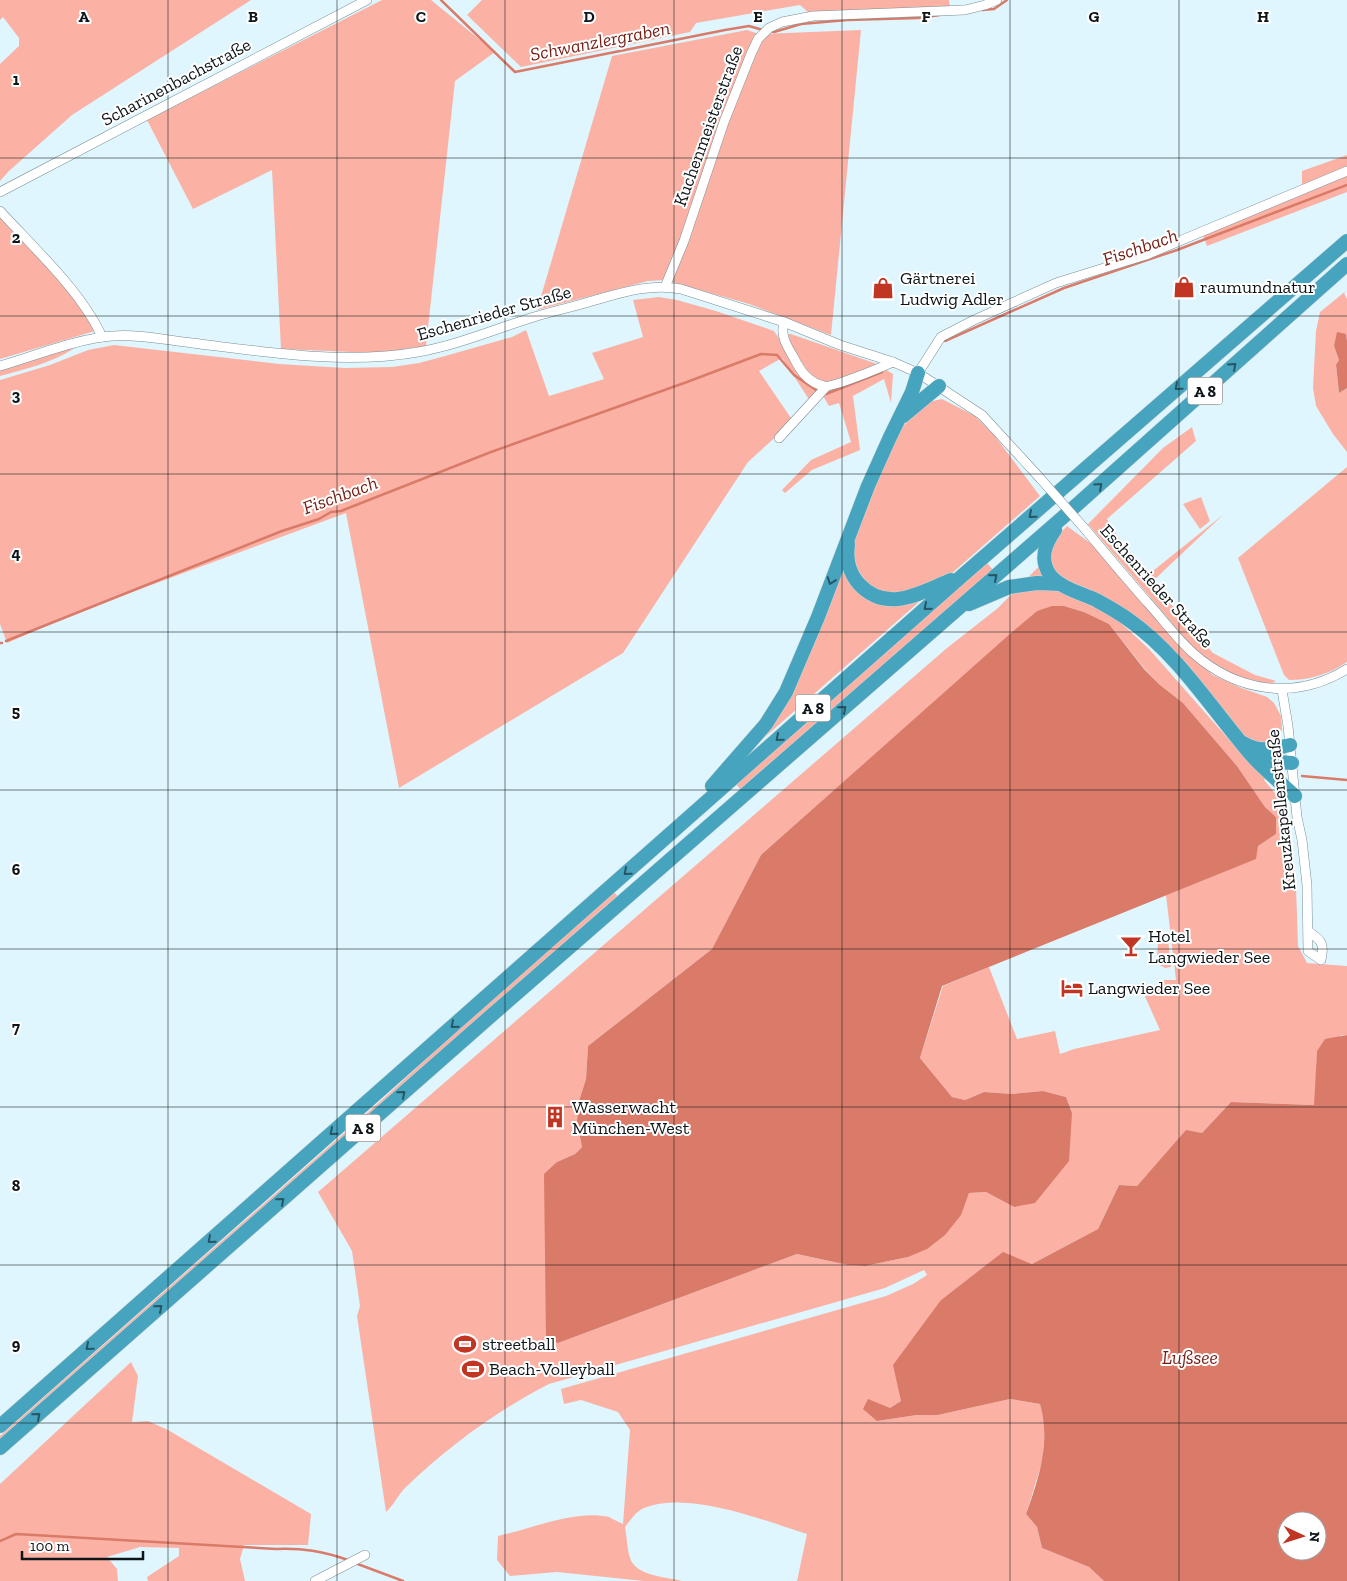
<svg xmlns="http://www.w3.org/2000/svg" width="1347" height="1581" viewBox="0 0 1347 1581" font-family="'Zilla Slab',serif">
  <rect width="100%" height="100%" fill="#dff6fe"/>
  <g fill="#fbb2a4" fill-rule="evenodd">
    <polygon points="0,0 251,0 72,115 9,171 0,181 0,64 19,46 19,38 3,17 0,20"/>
    <polygon points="382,0 431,0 495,52 455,81 426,346 374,353 281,349 272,170 193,209 147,120"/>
    <polygon points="482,0 949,0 950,7 809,13 800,5 696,23 690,32 521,67 467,15"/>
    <polygon points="747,30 759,34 861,30 831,335 749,304 665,280 648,281 537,310 612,56"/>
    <polygon points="1347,155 1347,192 1207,246 1203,235 1302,195 1302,171"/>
    <polygon points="0,215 62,281 92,321 95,331 0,359"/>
    <polygon points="1347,290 1344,293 1347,299 1347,341 1346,335 1334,346 1339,360 1336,366 1339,393 1347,388 1347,452 1333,434 1316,406 1313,388 1316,331 1320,312"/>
    <polygon points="659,297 677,300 716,311 774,331 797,365 828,389 883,368 893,374 891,403 884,379 853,396 860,450 812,470 785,493 782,490 811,460 851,442 839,403 829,406 823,396 812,404 782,358 759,371 793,421 748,462 623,653 399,788 346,513 78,612 7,643 0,624 0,380 50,365 88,350 114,345 279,364 345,368 392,367 419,363 445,356 512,337 526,330 549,396 604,379 592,353 643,337 633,300"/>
    <polygon points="788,334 791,334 877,364 825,384 810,375 792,347"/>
    <path d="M73 346V349C51 363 26 369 0 376V368Z"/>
    <polygon points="942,399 975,416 994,435 1040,496 750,750 783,704 888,446 902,427 928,402"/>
    <polygon points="1192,427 1196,441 1107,519 1144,578 1224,514 1154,580 1180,616 1213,653 1255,675 1276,681 1271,684 1234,676 1213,665 1194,649 1088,524 1163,448"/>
    <path d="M1347 467V662C1329 674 1310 680 1289 680L1284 675 1238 558Z"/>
    <polygon points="1201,497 1210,521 1200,529 1183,504"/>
    <path d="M1067 526 1093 545 1191 657 1213 675 1239 687 1267 697 1274 703 1281 716 1282 729 1280 736 1271 744 1245 740 1197 683 1093 592 1120 622 1149 649 1246 759 1268 775 1264 780 1280 799 1285 808 1291 837 1296 887 1298 946 1307 963 1347 966V1035H1342L1317 1051 1315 1105 1231 1102 1202 1133 1186 1131 1137 1186 1119 1185 1098 1229 1032 1264 1003 1253 941 1300 901 1401 890 1408 877 1421 917 1415H938L1010 1399 1040 1404 1045 1422 1043 1459 1026 1514 1037 1527 1042 1548 1089 1567 1104 1581H797L807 1534C762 1520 689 1490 644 1508 636 1511 630 1521 625 1527 627 1537 627 1549 630 1558 636 1576 666 1577 682 1581H644L557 1572 510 1576 497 1560 498 1536C531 1529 576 1509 609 1517 613 1519 618 1522 623 1524L630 1430 618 1412 581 1400 564 1404 561 1389 886 1296 913 1284 927 1275 924 1270 885 1288 549 1384C495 1412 449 1446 405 1488 398 1495 394 1505 386 1512L357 1316 360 1306 352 1251 318 1192 947 648 998 608 1049 556 1056 537ZM1064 606 1084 612 1109 624 1144 668 1160 685 1183 703 1237 766 1265 807 1276 817V834L1258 846 1255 859 1166 895 1176 980H1164L1143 992 1160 1030 1074 1049 1060 1054 1055 1031 1017 1039 989 967 943 986 920 1058 952 1097 965 1100 984 1092 1012 1094 1043 1091 1066 1097 1072 1113 1014 1207 986 1192 969 1193 960 1215 908 1257 865 1266 848 1265 797 1254 558 1343 557 1162 575 1154 582 1147 577 1121 579 1101 586 1079 588 1046 712 949 761 855 1037 611Z"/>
    <polygon points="987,563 994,571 742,792 736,784"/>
    <polygon points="614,892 618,897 0,1441 0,1436 384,1098 449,1038"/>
    <polygon points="1168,940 1171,967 1165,968 1158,964 1157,957 1158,943"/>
    <polygon points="131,1362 138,1376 132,1422 148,1421 168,1430 311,1514 308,1545 244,1545 240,1559 245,1581 148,1581 147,1577 179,1556 179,1548 140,1547 107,1557 117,1569 118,1581 0,1581 0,1484"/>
  </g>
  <g fill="#da7a69" fill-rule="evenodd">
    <polygon points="1337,332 1346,334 1347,341 1347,388 1339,393 1336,365 1339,360 1334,346"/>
    <polygon points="1052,606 1064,606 1084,612 1109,624 1144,669 1160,685 1183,703 1237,766 1265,807 1276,817 1276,834 1258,846 1256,859 942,986 920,1058 952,1097 965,1100 984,1092 1012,1094 1043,1091 1066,1097 1072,1113 1069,1161 1035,1203 1014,1207 986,1192 969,1193 961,1215 945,1235 927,1249 908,1257 865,1266 848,1265 797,1254 558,1343 546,1339 544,1174 557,1162 575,1154 582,1147 577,1121 579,1101 586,1079 588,1046 712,949 761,855 1011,633 1037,611"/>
    <path d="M1347 1035V1581H1104L1089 1567 1042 1548 1037 1527 1026 1514C1039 1478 1051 1442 1040 1404L1010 1399 938 1415H917L877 1421 863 1409 868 1399 890 1408 901 1401 893 1365 941 1300 1003 1252 1032 1264 1098 1229 1119 1185 1137 1186 1186 1130 1202 1133 1231 1102 1314 1105 1317 1051 1325 1039ZM1287 1521H1317V1551H1287Z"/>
  </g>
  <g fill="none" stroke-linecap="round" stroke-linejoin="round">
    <g stroke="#da7a69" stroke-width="2.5">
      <polyline points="441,0 515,72 725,30 749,26 763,30"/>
      <polyline points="982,10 994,9 1007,0"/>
      <polyline points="771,31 774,32 801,24 847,20 918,18 940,15"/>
      <polyline points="945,341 1064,288 1177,250 1347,185"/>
      <polyline points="826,394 882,372"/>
      <polyline points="6,641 282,531 319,519 331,512 341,511 491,452 687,382 761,354 777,355 794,375 816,390"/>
      <polyline points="0,643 2,643"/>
      <polyline points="1302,776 1347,780"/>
      <path d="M0 1541 16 1534 276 1549C303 1548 322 1551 348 1560"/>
      <polyline points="355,1563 403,1581"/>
    </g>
    <g stroke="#798e95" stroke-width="10">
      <g id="minor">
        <polyline points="0,192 367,0"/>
        <path d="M0 211C34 248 82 292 102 337"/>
        <polyline points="665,287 684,241 724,122 751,54 758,39 769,28 782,22 813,16 965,10 985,5 997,0"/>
        <path d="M784 322C780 336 787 346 794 358 800 371 809 383 824 386 832 388 882 367 893 362"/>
        <path d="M0 366C34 356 79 338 113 336 139 334 166 340 192 343 266 352 344 365 418 352 458 345 495 329 534 317 553 311 573 307 592 301 621 293 650 283 681 289L784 322 840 345 893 362 918 373 982 415 1039 477"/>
        <polyline points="918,373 941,337 974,320 1056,283 1146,255 1347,171"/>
        <polyline points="779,438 826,387"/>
        <path d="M1085 529C1105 553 1126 578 1147 602 1162 618 1176 638 1193 653 1237 692 1295 701 1347 669"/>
        <path d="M1282 690 1288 726 1297 817 1302 840 1307 885 1308 951 1321 960C1325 943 1321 940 1308 931V928"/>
        <polyline points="315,1581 365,1555"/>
      </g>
    </g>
    <g stroke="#d3d5d5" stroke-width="15">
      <g id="highway">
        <polyline points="903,416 939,386"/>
        <path d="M1055 530C1045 544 1039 559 1050 575 1060 588 1081 593 1096 600 1107 606 1118 612 1129 620 1179 655 1213 711 1253 757 1266 771 1281 783 1295 796"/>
        <path d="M848 544C846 558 849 573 859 584 887 614 920 593 951 580"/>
        <polyline points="969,604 1009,587 1037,583 1060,584"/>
        <path d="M1243 743C1260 753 1272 749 1290 745"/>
        <polyline points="1257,759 1265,761 1292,763"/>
        <polyline points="712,786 766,724 786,692 818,617 868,486 890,437 912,392 918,373"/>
        <polyline points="0,1426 963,575 1347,241"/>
        <polyline points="0,1448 493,1014 1062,518 1347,264"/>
      </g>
    </g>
    <use href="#minor" stroke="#fff" stroke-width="9"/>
    <use href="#highway" stroke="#46a4bf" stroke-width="14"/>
    <g stroke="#798e95" stroke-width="10" stroke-linecap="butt">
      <polyline id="minor-bridge" points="1039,477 1085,529"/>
    </g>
    <use href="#minor-bridge" stroke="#fff" stroke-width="9"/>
  </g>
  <defs><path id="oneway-chevron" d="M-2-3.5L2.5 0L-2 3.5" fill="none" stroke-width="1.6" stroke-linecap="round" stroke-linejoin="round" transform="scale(1.25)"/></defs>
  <g stroke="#275563">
    <use href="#oneway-chevron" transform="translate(1233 366) rotate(-42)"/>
    <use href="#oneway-chevron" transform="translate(1178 387) rotate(139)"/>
    <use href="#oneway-chevron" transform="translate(1099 486) rotate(-42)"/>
    <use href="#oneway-chevron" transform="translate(1032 515) rotate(139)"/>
    <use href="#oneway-chevron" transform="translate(994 577) rotate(-41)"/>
    <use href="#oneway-chevron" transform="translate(831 581) rotate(110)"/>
    <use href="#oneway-chevron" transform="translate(927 607) rotate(139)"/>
    <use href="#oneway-chevron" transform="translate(843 709) rotate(-41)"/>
    <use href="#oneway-chevron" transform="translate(779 738) rotate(139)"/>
    <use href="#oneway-chevron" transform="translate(627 872) rotate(139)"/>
    <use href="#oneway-chevron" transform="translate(454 1025) rotate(139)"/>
    <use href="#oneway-chevron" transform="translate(402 1094) rotate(-41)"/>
    <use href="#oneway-chevron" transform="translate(333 1132) rotate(139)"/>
    <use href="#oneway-chevron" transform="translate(281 1201) rotate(-41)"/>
    <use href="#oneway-chevron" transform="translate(211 1240) rotate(139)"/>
    <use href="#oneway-chevron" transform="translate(159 1308) rotate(-41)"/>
    <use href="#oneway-chevron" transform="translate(89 1347) rotate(139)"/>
    <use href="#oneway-chevron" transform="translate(37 1416) rotate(-41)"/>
  </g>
  <path fill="none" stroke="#0d1518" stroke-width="1" stroke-opacity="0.55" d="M168 0V1581M337 0V1581M505 0V1581M674 0V1581M842 0V1581M1010 0V1581M1179 0V1581M0 158H1347M0 316H1347M0 474H1347M0 632H1347M0 790H1347M0 949H1347M0 1107H1347M0 1265H1347M0 1423H1347"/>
  <defs>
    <g id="shop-bare" transform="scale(1.725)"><path d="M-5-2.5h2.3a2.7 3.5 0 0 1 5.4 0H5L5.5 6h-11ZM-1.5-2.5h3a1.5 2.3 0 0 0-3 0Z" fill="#c13523" stroke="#fff" stroke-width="2.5" paint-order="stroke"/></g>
    <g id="bar-bare" transform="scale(1.725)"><path d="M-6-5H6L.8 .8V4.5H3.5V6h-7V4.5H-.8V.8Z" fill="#c13523" stroke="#fff" stroke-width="2.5" paint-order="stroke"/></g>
    <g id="hotel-bare" transform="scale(1.725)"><path d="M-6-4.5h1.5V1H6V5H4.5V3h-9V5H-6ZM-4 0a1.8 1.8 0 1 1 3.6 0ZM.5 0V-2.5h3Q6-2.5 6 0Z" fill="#c13523" stroke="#fff" stroke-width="2.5" paint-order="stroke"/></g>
    <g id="building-bare" transform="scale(1.725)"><path d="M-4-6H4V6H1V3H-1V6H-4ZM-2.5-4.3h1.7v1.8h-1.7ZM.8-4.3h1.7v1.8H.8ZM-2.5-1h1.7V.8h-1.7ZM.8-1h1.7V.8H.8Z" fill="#c13523" stroke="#fff" stroke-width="2.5" paint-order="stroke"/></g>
    <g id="stadium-bare" transform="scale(1.725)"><path d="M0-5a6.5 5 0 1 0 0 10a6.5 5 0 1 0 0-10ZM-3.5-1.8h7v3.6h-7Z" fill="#c13523" stroke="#fff" stroke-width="2.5" paint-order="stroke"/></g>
  </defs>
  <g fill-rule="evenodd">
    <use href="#shop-bare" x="1184" y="287"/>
    <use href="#shop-bare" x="883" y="288"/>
    <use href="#bar-bare" x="1131" y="946"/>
    <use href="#hotel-bare" x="1072" y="988"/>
    <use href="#building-bare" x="555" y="1117"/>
    <use href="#stadium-bare" x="465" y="1344"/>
    <use href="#stadium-bare" x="473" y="1369"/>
  </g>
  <g text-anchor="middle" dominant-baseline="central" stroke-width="4" stroke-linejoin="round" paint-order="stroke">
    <g fill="#fff" stroke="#565b5d" stroke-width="1">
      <rect x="1187.5" y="377.5" width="35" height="27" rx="4"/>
      <rect x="795.5" y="694.5" width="35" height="27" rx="4"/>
      <rect x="345.5" y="1114.5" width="35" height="27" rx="4"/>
    </g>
    <g font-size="16" font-weight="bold" fill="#0d1518">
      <text x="1205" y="391">A 8</text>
      <text x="813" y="708">A 8</text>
      <text x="363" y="1128">A 8</text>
    </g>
    <g font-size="18" fill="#0d1518" stroke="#fff">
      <text transform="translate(176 82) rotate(-28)">Scharinenbachstraße</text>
      <text transform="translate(708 126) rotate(-70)">Kuchenmeisterstraße</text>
      <text transform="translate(494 313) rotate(-16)">Eschenrieder Straße</text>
      <text transform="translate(1157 586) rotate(48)">Eschenrieder Straße</text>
      <text transform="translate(1281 810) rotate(-96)">Kreuzkapellenstraße</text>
    </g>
    <g font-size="18" fill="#0d1518" stroke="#fff" text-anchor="start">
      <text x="900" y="278">Gärtnerei<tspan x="900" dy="21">Ludwig Adler</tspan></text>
      <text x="1200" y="287">raumundnatur</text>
      <text x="1148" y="936">Hotel<tspan x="1148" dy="21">Langwieder See</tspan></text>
      <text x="1088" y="988">Langwieder See</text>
      <text x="572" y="1107">Wasserwacht<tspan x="572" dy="21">München-West</tspan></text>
      <text x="482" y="1344">streetball</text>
      <text x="489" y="1369">Beach-Volleyball</text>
    </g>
    <g font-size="19" font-style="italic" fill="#741d12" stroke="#fff">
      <text transform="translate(600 41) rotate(-11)">Schwanzlergraben</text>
      <text transform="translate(1140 247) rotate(-19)">Fischbach</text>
      <text transform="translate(340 495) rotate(-20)">Fischbach</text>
      <text x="1190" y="1357">Lußsee</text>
    </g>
  </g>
  <g font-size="16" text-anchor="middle" font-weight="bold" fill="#0d1518" stroke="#fff" stroke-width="4" stroke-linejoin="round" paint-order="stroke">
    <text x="84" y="22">A</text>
    <text x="253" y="22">B</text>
    <text x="421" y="22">C</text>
    <text x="589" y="22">D</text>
    <text x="758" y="22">E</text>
    <text x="926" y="22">F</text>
    <text x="1094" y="22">G</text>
    <text x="1263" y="22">H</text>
    <text x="16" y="85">1</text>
    <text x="16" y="243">2</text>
    <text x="16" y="401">3</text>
    <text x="16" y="559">4</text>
    <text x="16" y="717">5</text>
    <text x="16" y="875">6</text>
    <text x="16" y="1033">7</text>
    <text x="16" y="1191">8</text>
    <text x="16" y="1350">9</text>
  </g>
  <g transform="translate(1302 1536) rotate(94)"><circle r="24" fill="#ffffff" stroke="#9ea1a3"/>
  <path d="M0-4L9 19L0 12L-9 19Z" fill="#c13523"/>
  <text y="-8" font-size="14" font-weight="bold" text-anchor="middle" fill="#0d1518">N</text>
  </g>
  <path d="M22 1551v8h121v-8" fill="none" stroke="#0d1518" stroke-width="2.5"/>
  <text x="30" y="1551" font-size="15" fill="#0d1518" stroke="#ffffff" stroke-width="4" paint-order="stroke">100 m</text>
</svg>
